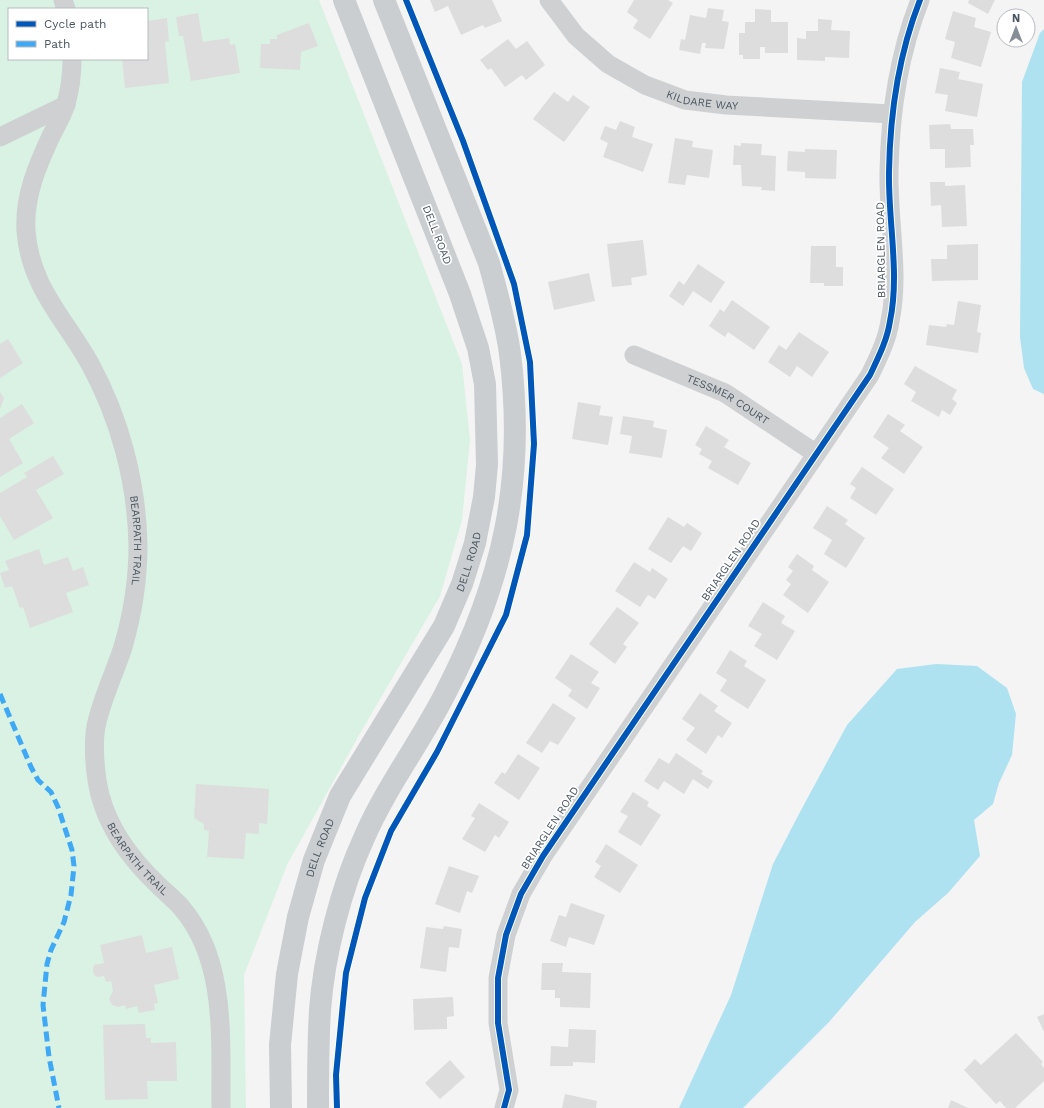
<svg xmlns="http://www.w3.org/2000/svg" width="1044" height="1108" viewBox="0 0 1044 1108" font-family="'Work Sans',sans-serif">
  <rect width="100%" height="100%" fill="#f4f4f4"/>
  <path fill="#d9f2e3" fill-rule="evenodd" d="M0 0H319L462 364 470 440 462 520 440 596 358 737 287 865 244 975 246 1108H0ZM9 9H147V59H9Z"/>
  <g fill="#aee2f0">
    <polygon points="1044,29 1044,394 1033,389 1024,368 1020,337 1022,82 1040,33"/>
    <polygon points="936,664 977,666 1007,688 1016,714 1012,755 999,783 993,804 974,820 980,856 948,893 915,922 829,1022 743,1108 679,1108 731,995 773,864 800,812 847,725 897,669"/>
  </g>
  <g fill="#ddddde">
    <polygon points="430,0 492,0 502,21 485,28 483,25 461,35 448,6 435,12"/>
    <polygon points="634,0 668,0 673,3 650,39 633,28 638,20 627,12"/>
    <polygon points="969,0 995,0 988,14 968,3"/>
    <polygon points="708,8 724,10 722,21 729,22 724,49 705,48 706,43 702,43 700,54 679,50 681,39 685,40 690,15 706,18"/>
    <polygon points="755,9 771,10 771,22 788,22 788,53 765,53 765,47 760,47 760,59 743,59 743,55 739,55 739,33 745,33 745,22 755,22"/>
    <polygon points="953,11 976,18 974,27 991,32 981,67 951,58 955,42 945,39"/>
    <polygon points="198,13 203,42 229,38 230,45 235,44 240,73 191,81 183,36 179,36 176,17"/>
    <polygon points="167,18 169,41 165,42 169,83 125,88 122,59 147,59 147,51 149,50 147,21"/>
    <polygon points="818,19 832,20 831,30 850,31 849,58 825,57 825,61 797,60 797,38 806,39 806,31 818,31"/>
    <polygon points="309,23 318,46 301,52 300,70 260,68 261,44 270,44 270,39 277,39 277,35"/>
    <polygon points="508,39 516,49 527,41 545,65 526,80 522,75 505,87 491,68 488,70 480,60"/>
    <polygon points="940,68 960,72 958,79 983,84 977,117 945,111 948,95 935,93"/>
    <polygon points="554,92 568,102 573,95 590,107 564,142 533,119"/>
    <polygon points="620,121 635,127 632,137 653,144 643,172 603,157 608,143 600,139 605,126 616,130"/>
    <polygon points="950,124 951,129 973,129 974,145 970,145 971,167 945,168 945,149 930,149 929,125"/>
    <polygon points="675,138 693,141 692,147 713,150 709,178 687,175 685,185 668,183"/>
    <polygon points="741,143 762,144 761,155 776,156 775,191 761,190 762,187 742,186 741,165 733,165 734,145 741,146"/>
    <polygon points="805,149 837,150 836,179 805,178 805,172 787,171 788,151 805,152"/>
    <polygon points="930,182 945,182 945,186 965,185 967,226 942,227 941,205 931,206"/>
    <polygon points="643,240 647,275 631,278 632,285 612,287 607,244"/>
    <polygon points="978,244 978,280 932,281 931,259 947,259 947,245"/>
    <polygon points="811,246 836,246 836,267 843,267 843,286 824,286 824,283 810,283"/>
    <polygon points="698,264 725,282 711,303 693,291 683,306 669,296 679,281 684,285"/>
    <polygon points="589,273 595,301 554,310 548,282"/>
    <polygon points="732,300 770,327 754,350 728,332 725,337 709,326 720,309 724,312"/>
    <polygon points="958,301 981,305 977,332 981,333 978,353 926,345 929,325 946,327 947,324 954,325"/>
    <polygon points="799,332 829,352 812,377 797,366 790,377 768,362 779,345 786,350"/>
    <polygon points="8,339 23,363 0,378 0,344"/>
    <polygon points="915,366 957,390 952,399 957,403 950,415 942,410 939,417 911,401 916,392 904,384"/>
    <polygon points="0,392 4,398 0,409"/>
    <polygon points="578,402 601,406 599,415 613,417 608,445 572,439"/>
    <polygon points="22,404 34,423 9,439 23,463 0,477 0,418"/>
    <polygon points="888,414 905,425 900,431 923,447 904,474 881,458 889,448 873,437"/>
    <polygon points="623,416 654,421 653,427 667,430 662,458 629,453 632,436 620,434"/>
    <polygon points="706,426 729,440 724,447 751,463 738,485 708,468 712,461 699,454 702,449 695,445"/>
    <polygon points="53,456 64,474 36,490 53,518 14,540 0,516 0,493 27,477 24,473"/>
    <polygon points="862,467 894,489 876,515 850,498 856,488 850,484"/>
    <polygon points="827,506 848,520 845,524 865,538 846,568 824,554 832,540 813,528"/>
    <polygon points="668,517 684,527 687,523 702,533 691,551 683,546 671,563 648,549"/>
    <polygon points="39,549 44,565 68,557 73,571 83,567 89,585 66,593 73,612 30,628 23,607 20,608 12,586 5,588 0,573 9,570 5,561"/>
    <polygon points="797,554 814,566 812,570 829,582 808,613 783,595 791,584 786,580 793,571 788,567"/>
    <polygon points="634,562 650,572 652,568 668,579 655,599 648,595 640,607 615,591"/>
    <polygon points="763,602 785,616 781,623 795,631 777,660 754,646 762,634 748,626"/>
    <polygon points="617,607 639,623 623,644 627,647 615,664 589,644"/>
    <polygon points="730,650 747,661 744,666 766,680 748,709 720,691 727,680 716,673"/>
    <polygon points="571,654 599,672 591,683 600,688 587,709 568,696 572,690 555,678"/>
    <polygon points="700,693 718,706 714,711 732,723 722,738 718,735 706,754 686,740 695,728 682,719"/>
    <polygon points="553,703 576,718 558,745 550,741 542,753 526,743"/>
    <polygon points="676,753 703,771 701,774 713,781 708,789 693,779 684,794 664,781 658,790 644,781 659,758 669,764"/>
    <polygon points="518,754 540,768 519,800 494,783 502,772 505,774"/>
    <polygon points="196,784 269,789 267,824 259,823 259,834 246,833 244,859 207,857 209,831 204,830 204,824 194,818"/>
    <polygon points="633,792 649,802 647,806 661,815 641,846 618,832 628,816 620,812"/>
    <polygon points="479,803 509,822 499,838 495,835 485,852 462,839 475,818 471,816"/>
    <polygon points="606,844 638,865 620,893 594,877 601,866 595,862"/>
    <polygon points="449,866 479,876 472,893 467,891 460,913 435,904"/>
    <polygon points="571,903 605,915 594,945 569,937 566,947 550,941 559,915 566,917"/>
    <polygon points="444,926 462,929 459,948 449,947 446,972 420,968 426,927 443,929"/>
    <polygon points="142,935 146,953 172,947 179,979 154,985 158,1003 154,1004 155,1010 139,1013 137,1006 126,1009 125,1005 118,1007 112,1005 109,999 113,991 111,981 106,982 104,976 98,977 94,975 93,970 94,965 104,963 100,945"/>
    <polygon points="542,963 563,963 562,972 591,973 590,1008 560,1007 560,998 555,998 555,990 541,990"/>
    <polygon points="453,997 454,1016 447,1017 447,1029 414,1030 413,999"/>
    <polygon points="1044,1014 1044,1032 1037,1017"/>
    <polygon points="145,1024 146,1038 151,1038 151,1043 176,1042 177,1081 147,1081 148,1099 105,1100 103,1025"/>
    <polygon points="569,1029 596,1030 595,1063 573,1062 573,1066 550,1066 551,1046 568,1047"/>
    <polygon points="1016,1033 1043,1062 1041,1064 1044,1068 1044,1081 1015,1108 1006,1108 1000,1101 996,1104 964,1070 975,1059 981,1065"/>
    <polygon points="450,1060 465,1077 440,1099 425,1083"/>
    <polygon points="565,1094 597,1101 596,1108 562,1108"/>
    <polygon points="951,1100 968,1108 948,1108"/>
  </g>
  <g fill="none" stroke-linecap="round" stroke-linejoin="round">
    <g stroke="#ced0d2" stroke-width="19">
      <polyline points="63,0 66,9"/>
      <path id="s1" d="M549 0 576 36 608 64 645 85 685 100 726 105 892 114"/>
      <path id="s2" d="M72 59C72 73 70 90 66 104 63 114 57 125 52 134 37 166 24 196 26 231 30 286 64 318 89 362 120 418 137 483 138 546 138 579 132 616 123 647 115 672 103 696 97 722 92 741 95 775 100 795 109 830 131 859 157 884 165 892 174 899 181 907 228 961 220 1042 221 1108"/>
      <polyline points="0,137 66,105"/>
      <path id="s3" d="M634 355 725 393 815 453"/>
      <path d="M504 1108 509 1090 498 1023V978L506 935 521 894 543 856 870 375C878 358 887 341 890 321 900 274 888 221 889 172 890 112 898 56 920 0"/>
    </g>
    <g stroke="#caced1" stroke-width="22">
      <path id="s4" d="M281 1108 280 1045 287 974 298 917 314 860 340 796 444 626 462 584 475 543 484 497 487 465 485 384 478 348 460 294 344 0"/>
      <path d="M318 1108C318 1075 318 1042 320 1010 324 955 341 888 364 838 386 787 420 743 445 694 503 582 526 480 510 354 506 323 497 293 489 263L384 0"/>
    </g>
    <polyline stroke="#3fa9f5" stroke-width="5" stroke-dasharray="10 5" stroke-linecap="butt" points="0,694 31,767 38,780 51,792 58,807 72,850 74,866 71,895 64,922 51,950 47,964 43,1005 49,1057 59,1108"/>
    <g stroke="#fff" stroke-width="8">
      <g id="cycleway">
        <polyline points="337,1108 336,1075 346,973 365,898 391,831 437,752 506,615 527,535 534,444 530,362 514,284 463,141 406,0"/>
        <path d="M504 1108 509 1090 498 1023V978L506 935 521 894 543 856 870 375C878 358 887 341 890 321 900 274 888 221 889 172 890 112 898 56 920 0"/>
      </g>
    </g>
    <use href="#cycleway" stroke="#0057b8" stroke-width="6"/>
  </g>
  <g text-anchor="middle" dominant-baseline="central" stroke-width="3.5" stroke-linejoin="round" paint-order="stroke">
    <g font-size="11" fill="#4a5661" stroke="#fff">
      <text stroke="none"><textPath href="#s1" startOffset="190">KILDARE WAY</textPath></text>
      <text transform="translate(437 235) rotate(69)">DELL ROAD</text>
      <text transform="translate(881 250) rotate(-91)">BRIARGLEN ROAD</text>
      <text stroke="none"><textPath href="#s3" startOffset="104">TESSMER COURT</textPath></text>
      <text stroke="none"><textPath href="#s2" startOffset="514">BEARPATH TRAIL</textPath></text>
      <text transform="translate(731 560) rotate(-56)">BRIARGLEN ROAD</text>
      <text stroke="none"><textPath href="#s4" startOffset="589">DELL ROAD</textPath></text>
      <text transform="translate(550 828) rotate(-57)">BRIARGLEN ROAD</text>
      <text stroke="none"><textPath href="#s4" startOffset="265">DELL ROAD</textPath></text>
      <text stroke="none"><textPath href="#s2" startOffset="850">BEARPATH TRAIL</textPath></text>
    </g>
  </g>
  <rect x="8" y="8" width="140" height="52" fill="#ffffff" stroke="#b7bbc0"/>
  <rect x="16" y="21" width="20" height="6" fill="#0057b8" stroke="#b7bbc0"/>
  <text x="44" y="28" font-size="12" fill="#4a5661">Cycle path</text>
  <rect x="16" y="41" width="20" height="6" fill="#3fa9f5" stroke="#b7bbc0"/>
  <text x="44" y="48" font-size="12" fill="#4a5661">Path</text>
  <g transform="translate(1016 28)"><circle r="19" fill="#ffffff" stroke="#b7bbc0"/>
  <path d="M0-3L7 15L0 10L-7 15Z" fill="#868d94"/>
  <text y="-6" font-size="11" font-weight="bold" text-anchor="middle" fill="#4a5661">N</text>
  </g>
</svg>
